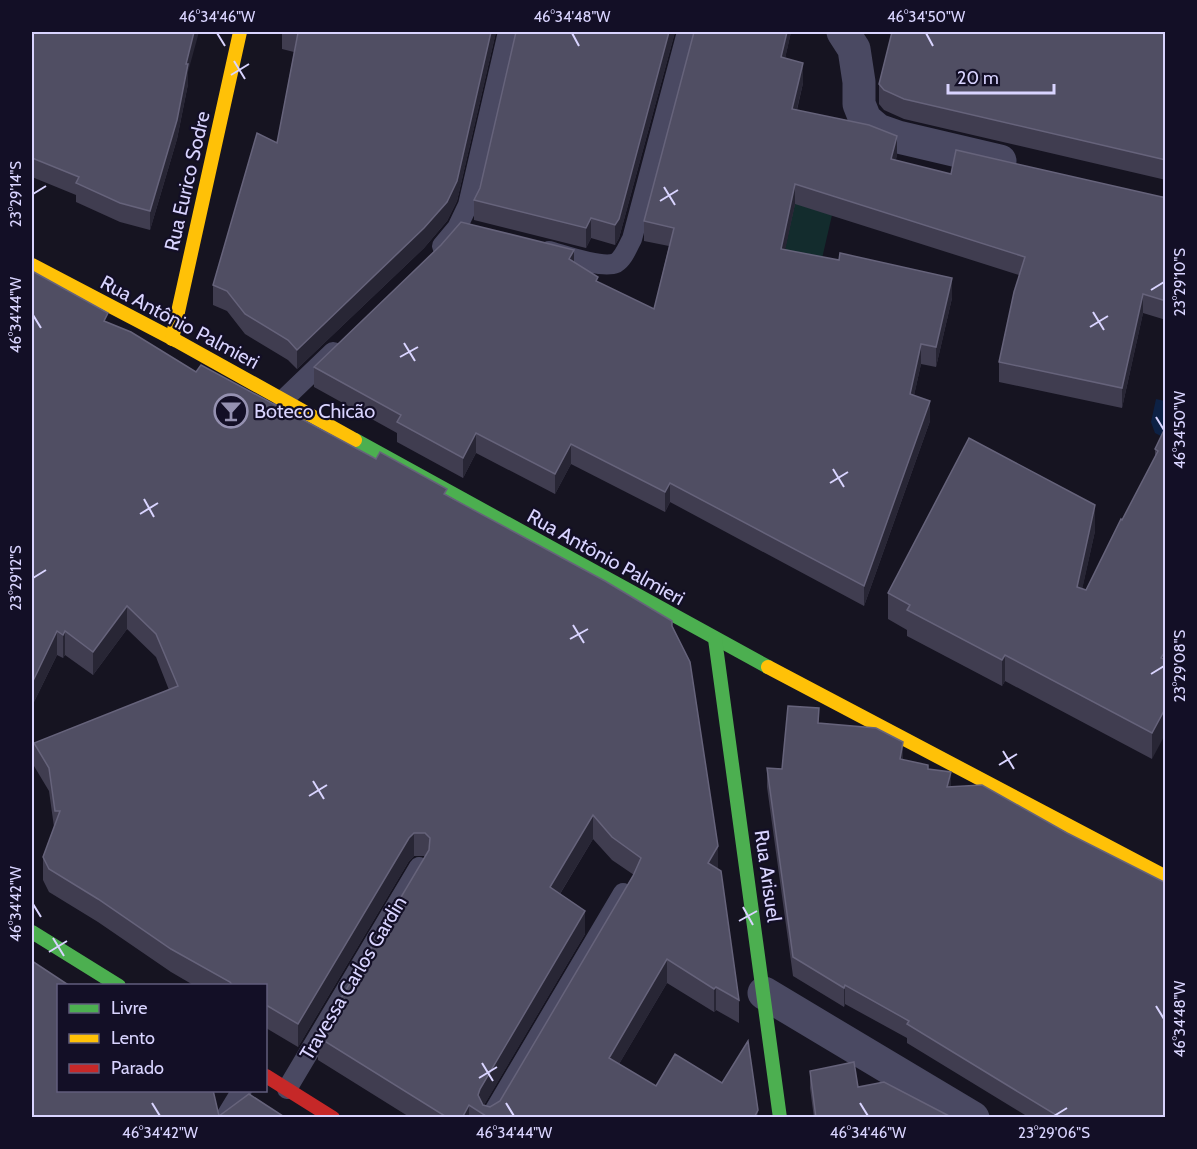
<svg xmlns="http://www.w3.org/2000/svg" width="1197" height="1149" viewBox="0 0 1197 1149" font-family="Cabin,sans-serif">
  <rect width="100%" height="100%" fill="#161421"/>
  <polygon fill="#132c2d" points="795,203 832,215 815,289 778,282"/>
  <polygon fill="#0d2144" points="1156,399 1165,401 1165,438 1155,433 1151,422"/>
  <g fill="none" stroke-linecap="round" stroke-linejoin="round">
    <g stroke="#4a4962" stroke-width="20">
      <polyline points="442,246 457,228 468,205 508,32"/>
      <path d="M549 251C564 255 602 269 616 263 624 258 628 246 632 239L687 32"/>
      <polyline points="283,400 333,352"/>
      <polyline points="287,1089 419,867"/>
      <polyline points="225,1118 242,1090"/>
      <polyline points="490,1118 623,893"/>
    </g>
    <g stroke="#4a4962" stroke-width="33">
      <polyline points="843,32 854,49 859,82 859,104 865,119 878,130 898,137 1000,161"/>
      <polyline points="764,993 973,1118"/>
    </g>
    <g stroke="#4caf50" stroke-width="14">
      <polyline points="355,440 768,667"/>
      <polyline points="715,639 780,1118"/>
      <polyline points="32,932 119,986"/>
    </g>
    <g stroke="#ffc107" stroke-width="14">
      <polyline points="32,265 177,341 355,440"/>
      <polyline points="172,339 240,32"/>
      <polyline points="768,667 1166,877"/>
    </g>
    <polyline stroke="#c62828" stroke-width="14" points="266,1076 333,1118"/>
  </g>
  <g fill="#403d50" fill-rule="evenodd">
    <polygon points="32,32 188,72 188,84 177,139 150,230 120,222 76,202 76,195 32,177"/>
    <polygon points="282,32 496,32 457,201 447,221 424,248 297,369 288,360 245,334 227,311 213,305 213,285 277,143 294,52 282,49"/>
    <polygon points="516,32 675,32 619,238 615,245 591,238 586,248 474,220 474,200 480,188"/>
    <polygon points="694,32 791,32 785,58 803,83 797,110 897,156 895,160 951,174 1166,197 1166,320 1143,313 1122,408 999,382 999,362 1019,275 795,204 785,249 952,298 936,367 921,364 914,395 930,421 864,606 670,502 665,512 571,464 555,494 476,453 463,478 397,442 397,433 314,387 314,367 574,262 598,282 654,309 669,246 644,241 644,221"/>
    <polygon points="1166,32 1166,180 904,119 884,110 879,104 879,84"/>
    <path d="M108 323 196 372 376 459 447 495 672 626 718 869 739 1000V1023L716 1010 714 1012 667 983 619 1064 656 1086 758 1118H411L318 1060V1037L425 856H414L409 861 298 1047 266 1028V986H195L171 972 98 922 49 892 43 880V857L54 827 49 791 34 766V743L169 690 156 657 127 629 93 675 65 655 63 658 57 655 32 706ZM593 839 612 860 634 875 500 1101 490 1107 484 1105 585 934 560 894Z"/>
    <polygon points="1166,426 1152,759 1005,681 1002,686 907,636 907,630 888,619 888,593 1095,531 1082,589 1086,590 1155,458 1155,449"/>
    <polygon points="819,723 903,760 928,769 951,787 1166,1118 1030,1118 907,1043 907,1038 845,1004 844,1007 793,976 767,787 767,768 782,769"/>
    <polygon points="810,1071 858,1087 953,1118 814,1118 810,1088"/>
  </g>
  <g fill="#282635">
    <polygon points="194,32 199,32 188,72 188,84 177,139 150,230 150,211"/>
    <polygon points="491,32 496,32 457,201 447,221 424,248 297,369 297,350"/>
    <polygon points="669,32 675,32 619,238 615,245 615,225"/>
    <polygon points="787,32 791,32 781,77 781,57"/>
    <polygon points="803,63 803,83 792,129 792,109"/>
    <polygon points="897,136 897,156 891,179 891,159"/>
    <polygon points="795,184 795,204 781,269 781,249"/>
    <polygon points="591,218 591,238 586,248 586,228"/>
    <polygon points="574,250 574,270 569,259"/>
    <polygon points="952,278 952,298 936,367 936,347"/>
    <polygon points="1143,294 1143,313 1122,408 1122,388"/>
    <polygon points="921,344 921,364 910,414 910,394"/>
    <polygon points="930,401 930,421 864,606 864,586"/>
    <polygon points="476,433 476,453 463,478 463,458"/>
    <polygon points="571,444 571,464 555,494 555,474"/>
    <polygon points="670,483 670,502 665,512 665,492"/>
    <polygon points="1095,505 1095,531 1077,613 1077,587"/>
    <polygon points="127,606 127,629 93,675 93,652"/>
    <polygon points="57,631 57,655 32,706 32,683"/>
    <polygon points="65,631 65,655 63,658 63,635"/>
    <polygon points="1166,650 1166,676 1161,658"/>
    <polygon points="1005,655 1005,681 1002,686 1002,660"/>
    <polygon points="1166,707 1166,733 1152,759 1152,733"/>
    <polygon points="903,742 903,761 900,759"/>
    <polygon points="951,772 951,791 947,787"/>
    <polygon points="593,815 593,839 550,910 550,887"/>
    <polygon points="414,833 414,856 409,861 298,1047 298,1024 409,838"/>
    <polygon points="718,846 718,869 708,863"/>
    <polygon points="585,911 585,934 480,1112 478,1095 480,1089"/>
    <polygon points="667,959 667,983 609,1081 609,1058"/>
    <polygon points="845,985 845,1004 844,1007 844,988"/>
    <polygon points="716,987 716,1010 714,1012 714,989"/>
    <polygon points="469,1105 469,1118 462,1118"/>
    <polygon points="758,1110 758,1118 754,1118"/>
  </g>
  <g fill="#504e63" stroke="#66637b" stroke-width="1.5" fill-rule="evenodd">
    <polygon points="32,32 194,32 186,64 188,64 177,120 150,211 120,203 76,183 79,177 32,158"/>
    <polygon points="291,32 491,32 457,181 447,202 424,228 297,350 288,340 245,314 227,291 213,285 257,133 277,143 298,33"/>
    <polygon points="516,32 669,32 619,219 615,225 591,218 586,228 474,200 480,188"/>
    <polygon points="694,32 787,32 781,57 803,63 792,109 869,125 897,136 891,159 951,174 956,150 1162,197 1166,197 1166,301 1143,294 1122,388 999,362 1014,292 1025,257 795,184 781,249 839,260 840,253 952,278 936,347 921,344 910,394 930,401 864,586 670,483 665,492 571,444 555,474 476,433 463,458 397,422 401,415 314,367 441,245 461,222 574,250 569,259 598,277 596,281 654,309 674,228 644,221"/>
    <polygon points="892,32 1166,32 1166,160 904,99 884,90 879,84"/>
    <path d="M32 271 108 313 104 321 131 332 196 372 201 365 376 459 380 452 447 489 444 494 605 581 672 621V626L690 662 718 846 708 863 721 871 739 1000 716 987 714 989 667 959 609 1058 656 1086 675 1054 722 1083 748 1041 758 1110 754 1118H489L469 1105 462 1118H448L318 1037 429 850 430 838 425 833H414L409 838 298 1024 266 1005V986H233L230 982 171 949 98 899 49 869 43 857 60 811H55L49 768 34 743 178 686 156 634 127 606 93 652 65 631 63 635 57 631 32 683ZM593 815 612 837 641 858 633 876 500 1101 490 1107 483 1105 478 1095 480 1089 585 911 550 887Z"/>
    <polygon points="1166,426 1166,650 1161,658 1166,660 1166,707 1152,733 1005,655 1002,660 907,610 910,605 888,593 969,438 1095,505 1077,587 1086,590 1121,519 1122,520 1158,451 1155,449"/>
    <polygon points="788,706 819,708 818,723 876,728 903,742 900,759 928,765 928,769 951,772 947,787 982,785 1067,833 1166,883 1166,1118 1061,1118 907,1024 909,1021 845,985 844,988 793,957 767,768 782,769"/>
    <polygon points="32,961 70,986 58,986 58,1090 213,1090 219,1116 249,1094 286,1118 32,1118"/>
    <polygon points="854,1062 858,1087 884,1082 953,1118 816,1118 810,1071"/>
  </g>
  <path fill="none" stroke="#d9d4ff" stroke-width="2" d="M217 33 225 46M572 33 579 46M926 33 933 46M234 61 245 79M231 75 249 64M664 187 675 205M33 194 46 186M660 201 678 190M1151 290 1164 282M1093 312 1104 330M33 315 41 328M1090 327 1108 316M404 343 415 361M400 357 418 347M1156 417 1164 430M833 469 844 487M830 483 848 472M144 499 154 517M140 514 158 503M33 578 46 570M573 625 584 643M570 639 588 629M1151 674 1164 666M1003 751 1014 769M999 765 1017 754M313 781 324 799M309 796 327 785M33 904 41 917M743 907 753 925M739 921 757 911M53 938 64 956M49 952 67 941M1156 1006 1164 1019M482 1063 493 1081M479 1078 497 1067M152 1103 160 1116M506 1103 514 1116M860 1103 868 1116M1054 1116 1067 1108"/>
  <defs>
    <g id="bar-ring" transform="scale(1.725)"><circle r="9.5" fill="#130f26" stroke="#9591b1" stroke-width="1.5"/><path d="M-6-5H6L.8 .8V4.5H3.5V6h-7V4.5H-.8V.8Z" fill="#9591b1"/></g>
  </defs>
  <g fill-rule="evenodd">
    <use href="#bar-ring" x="231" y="411"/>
  </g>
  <g text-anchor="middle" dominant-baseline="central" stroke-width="4.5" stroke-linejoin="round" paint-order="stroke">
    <g font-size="20" fill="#d9d4ff" stroke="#130f26">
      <text transform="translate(187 181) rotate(-77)">Rua Eurico Sodre</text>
      <text transform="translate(180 322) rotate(28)">Rua Antônio Palmieri</text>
      <text transform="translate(606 557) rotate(29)">Rua Antônio Palmieri</text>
      <text transform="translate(768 876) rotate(82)">Rua Arisuel</text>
      <text transform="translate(353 978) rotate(-59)">Travessa Carlos Gardin</text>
    </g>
    <g font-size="20" fill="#d9d4ff" stroke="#130f26" text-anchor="start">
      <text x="254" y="411">Boteco Chicão</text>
    </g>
  </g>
  <rect width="1197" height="1149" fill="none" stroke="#130f26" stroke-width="66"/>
  <rect x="57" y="984" width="210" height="108" fill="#130f26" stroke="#625e7d" stroke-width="1.5"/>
  <rect x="69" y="1004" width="30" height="9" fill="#4caf50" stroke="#625e7d" stroke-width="1.5"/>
  <text x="111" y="1014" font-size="18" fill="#d9d4ff">Livre</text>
  <rect x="69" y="1034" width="30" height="9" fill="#ffc107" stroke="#625e7d" stroke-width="1.5"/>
  <text x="111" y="1044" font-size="18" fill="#d9d4ff">Lento</text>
  <rect x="69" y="1064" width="30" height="9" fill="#c62828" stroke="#625e7d" stroke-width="1.5"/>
  <text x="111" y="1074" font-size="18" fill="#d9d4ff">Parado</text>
  <path d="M948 84v9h106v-9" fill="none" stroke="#d9d4ff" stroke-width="3"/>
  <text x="957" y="84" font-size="18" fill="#d9d4ff" stroke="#130f26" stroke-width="4.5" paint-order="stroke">20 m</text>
  <rect x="33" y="33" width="1131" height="1083" fill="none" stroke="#d9d4ff" stroke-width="2"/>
  <g font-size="15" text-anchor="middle" fill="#d9d4ff">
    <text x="217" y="22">46°34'46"W</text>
    <text x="572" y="22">46°34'48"W</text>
    <text x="926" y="22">46°34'50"W</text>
    <text transform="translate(16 194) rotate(-90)" y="5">23°29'14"S</text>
    <text transform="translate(1180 282) rotate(-90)" y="5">23°29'10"S</text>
    <text transform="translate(16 315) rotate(-90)" y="5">46°34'44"W</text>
    <text transform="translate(1180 430) rotate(-90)" y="5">46°34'50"W</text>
    <text transform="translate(16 578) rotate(-90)" y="5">23°29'12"S</text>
    <text transform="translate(1180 666) rotate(-90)" y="5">23°29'08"S</text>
    <text transform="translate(16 904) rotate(-90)" y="5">46°34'42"W</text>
    <text transform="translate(1180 1019) rotate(-90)" y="5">46°34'48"W</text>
    <text x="160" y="1138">46°34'42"W</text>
    <text x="514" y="1138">46°34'44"W</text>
    <text x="868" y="1138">46°34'46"W</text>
    <text x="1054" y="1138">23°29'06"S</text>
  </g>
</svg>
